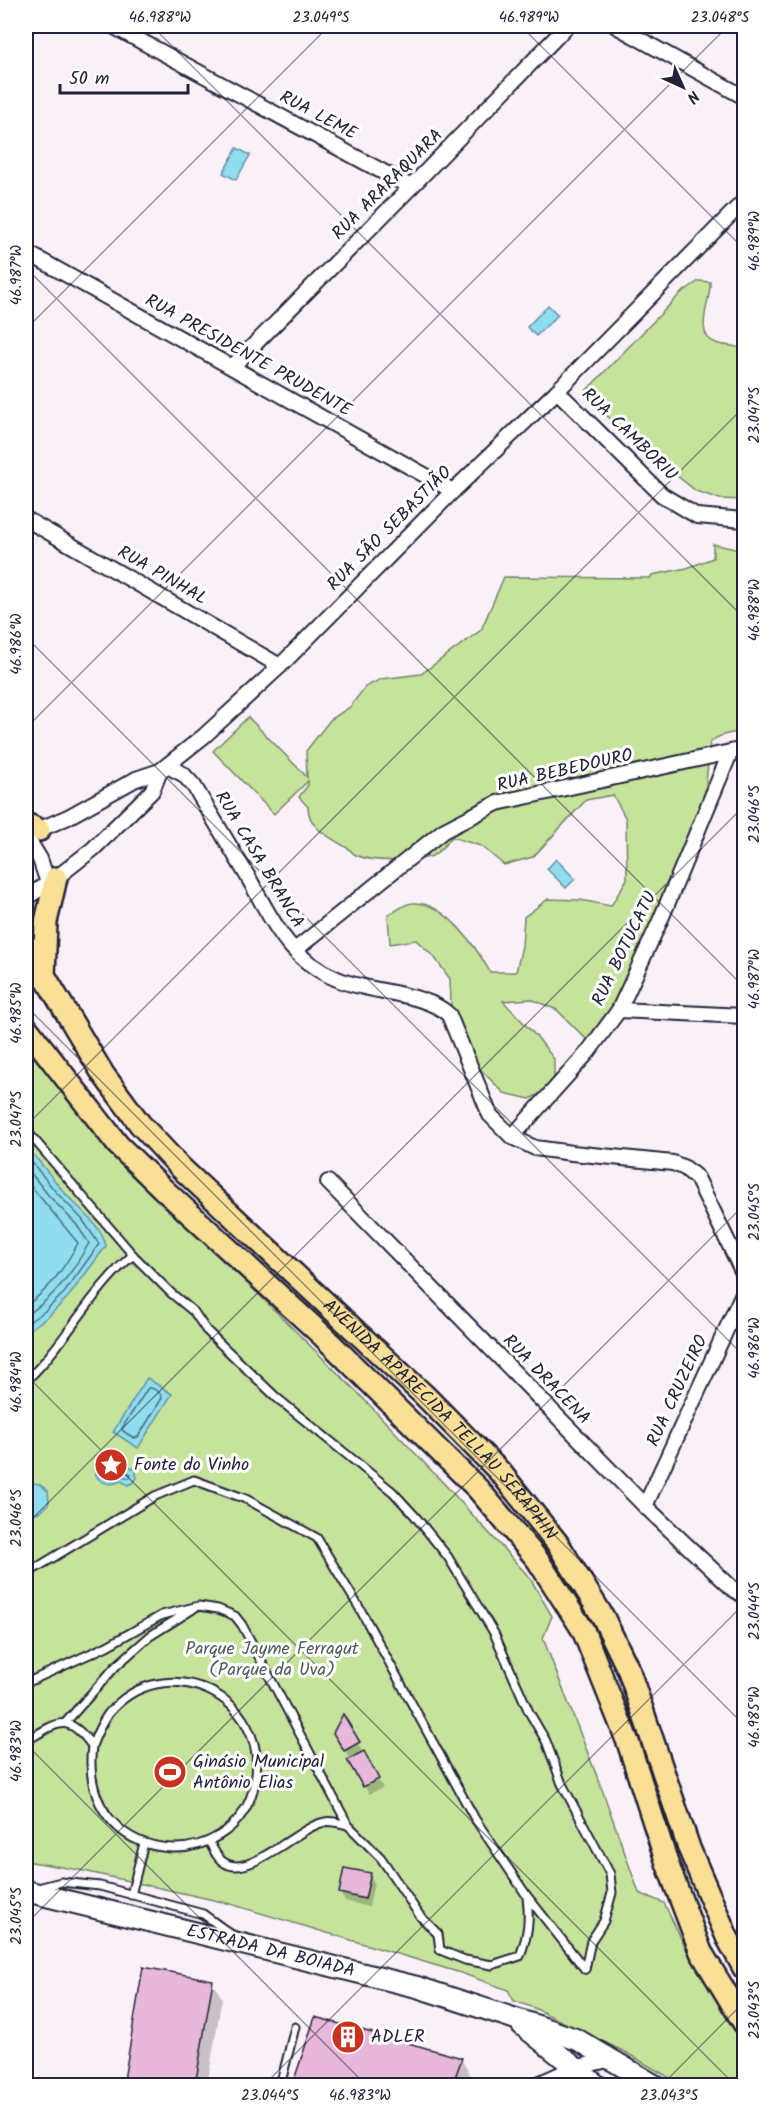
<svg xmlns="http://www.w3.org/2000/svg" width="770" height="2111" viewBox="0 0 770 2111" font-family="Kalam,sans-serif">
  <rect width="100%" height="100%" fill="#faf1f8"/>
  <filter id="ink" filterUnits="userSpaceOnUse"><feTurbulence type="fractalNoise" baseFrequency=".0167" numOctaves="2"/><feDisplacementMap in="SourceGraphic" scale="12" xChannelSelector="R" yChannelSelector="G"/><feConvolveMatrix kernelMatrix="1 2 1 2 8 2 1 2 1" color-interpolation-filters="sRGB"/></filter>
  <g filter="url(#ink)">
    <g fill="#c5e39b" stroke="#74826b" stroke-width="1.5">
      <path d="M699 281 710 282C712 299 692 335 716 343 726 347 735 344 744 350V500L720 499 696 491 646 451 583 394 681 293Z"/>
      <path d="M713 544 744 551V733C734 731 717 735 710 743L705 793 686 847 655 919 612 1005 606 1035 607 1038 586 1039 557 1010 531 999 503 1001 538 1038 554 1059V1086L530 1099 504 1093 467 1056 452 1034 450 979 435 958 416 940 390 944 388 915C395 912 405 903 413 903 445 901 476 947 490 972H516L522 946 524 917 548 899 580 900 611 906 627 879 626 819 613 795 586 800 533 857 504 865 481 846 452 837C446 843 439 853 432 856 416 862 369 863 354 854 352 852 350 849 347 848 332 838 308 829 308 807L299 797 308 785V781L274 814 213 751 248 717 307 777 306 751 330 720 350 707 365 687 381 679 421 674 481 630 504 577 650 578 652 575 687 568 713 558Z"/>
      <polygon points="26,1039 127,1170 250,1286 359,1394 448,1488 530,1578 552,1616 543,1638 603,1792 639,1893 664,1903 687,1951 744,2042 744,2085 682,2085 623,2051 534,2008 514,2001 508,1990 461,1973 227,1903 79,1870 26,1861"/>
    </g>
    <g fill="#8fddee" stroke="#6392a6" stroke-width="1.5">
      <polygon points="237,148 250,155 236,180 223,173"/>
      <polygon points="548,305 558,315 536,336 527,327"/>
      <polygon points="556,859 575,879 566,888 547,869"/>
      <path d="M26 1146C37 1159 48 1172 59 1186 74 1206 100 1221 106 1246L69 1296 49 1316 26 1332Z"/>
      <polygon points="147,1378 172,1394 138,1448 113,1432"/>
      <path d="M111 1450C120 1452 127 1456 128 1466L135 1469 137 1478 133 1483 128 1485 121 1481C94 1494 82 1455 111 1450Z"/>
      <path d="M33 1483 39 1484 48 1491 49 1502C45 1511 37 1515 28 1512L29 1525 26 1533V1486Z"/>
    </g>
    <g fill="#0003">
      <polygon points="343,1717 383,1788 369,1794 335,1733"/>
      <polygon points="370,1875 374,1883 369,1907 345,1901 340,1893"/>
      <polygon points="212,1982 222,1998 207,2086 124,2086"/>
      <polygon points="461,2059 471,2076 467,2086 294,2086"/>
    </g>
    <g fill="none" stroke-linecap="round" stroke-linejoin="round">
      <g stroke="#4e6d83" stroke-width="1.5">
        <polyline points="26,1155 55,1191 82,1219 99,1244 64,1293 45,1311 26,1324"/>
        <path d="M26 1167 49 1196 76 1224 89 1243C74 1270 54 1299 26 1315"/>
        <path d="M26 1180 78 1243C66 1265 48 1292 26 1305"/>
        <path d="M148 1388C152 1387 162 1393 162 1398L138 1437 134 1438 123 1431 122 1428Z"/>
        <path d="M111 1456 120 1461 126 1472 131 1474 130 1478H127L124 1476 109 1478C101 1475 98 1469 102 1461Z"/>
      </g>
    </g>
    <g fill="#e7b8da" stroke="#22223b" stroke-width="1.5">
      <polygon points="343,1714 360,1742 344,1751 333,1733"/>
      <polygon points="364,1751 379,1779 363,1787 347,1760"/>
      <polygon points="344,1868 371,1873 365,1899 339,1893"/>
      <polygon points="143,1967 213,1980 195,2086 123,2086"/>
      <polygon points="315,2017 462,2058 452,2086 292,2086"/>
    </g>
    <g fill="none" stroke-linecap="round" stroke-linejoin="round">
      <g stroke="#22223b" stroke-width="11">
        <g id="service">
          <polyline points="26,1130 133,1255 171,1293 194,1312 206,1330 277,1398 393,1492 415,1516 448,1557 494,1633 529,1712 546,1741 562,1784 610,1874 612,1893 604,1921 591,1941 585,1969"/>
          <path d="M26 1381C66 1343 91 1290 133 1255"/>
          <polyline points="26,1574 155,1496 194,1480 246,1499 317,1538 360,1609 475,1819 527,1896 585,1969"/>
          <path d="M26 1683 107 1646 162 1615 199 1606 218 1609 235 1616 242 1625 257 1653 348 1825C341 1824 332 1820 325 1822 299 1826 250 1879 225 1863 217 1859 213 1848 209 1841"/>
          <polyline points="66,1722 116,1666 150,1636 193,1609"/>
          <path d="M26 1741C57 1723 67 1711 92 1746 77 1868 236 1881 255 1782 271 1696 164 1646 108 1714 101 1724 96 1735 92 1746"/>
          <path d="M348 1825 381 1858 420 1916 438 1934 440 1950 465 1960 492 1965 520 1956C528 1934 530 1921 527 1897"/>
          <polyline points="38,1888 61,1882 100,1886 203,1914 232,1935"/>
          <polyline points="131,1895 144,1843"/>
          <polyline points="280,2086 295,2027"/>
        </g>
      </g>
      <g stroke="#22223b" stroke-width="18">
        <g id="minor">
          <polyline points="113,26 411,187"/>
          <polyline points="616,26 744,97"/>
          <polyline points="26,252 453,491"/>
          <polyline points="232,367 411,187 567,26"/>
          <polyline points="557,391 662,495 697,516 744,520"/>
          <polyline points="26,519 280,666"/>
          <path d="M167 766 183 774 194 786C212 816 230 847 248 877 272 920 287 958 337 979 369 993 426 992 449 1015L490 1115 512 1137 535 1148 572 1153 673 1163 685 1168 697 1178 744 1275"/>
          <polyline points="31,833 68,817 136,779 160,771 204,736 280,666 453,491 557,391 744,201"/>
          <polyline points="26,836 40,859 48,883"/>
          <polyline points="26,898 56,878 93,849 152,791 160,771"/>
          <polyline points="295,950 443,831 497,803 744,749"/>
          <polyline points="619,1010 744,1016"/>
          <polyline points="512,1137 588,1052 619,1010 660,921 730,753"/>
          <polyline points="328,1182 645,1506 733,1589 744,1596"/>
          <polyline points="645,1506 744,1291"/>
          <polyline points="534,2086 574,2068 612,2059"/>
        </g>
      </g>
      <g stroke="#22223b" stroke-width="24">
        <g id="secondary">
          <path id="s1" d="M26 1891 417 1987 547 2029 578 2040 656 2086"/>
          <polyline points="522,2025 598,2086"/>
        </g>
      </g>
      <g stroke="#22223b" stroke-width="26">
        <g id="primary">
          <polyline points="26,824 39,830"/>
          <path id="s2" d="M26 945 103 1074 140 1124 181 1168 424 1395 501 1473 558 1544 603 1617 629 1671 689 1848 727 1937 744 1968"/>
          <polyline points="44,977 46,922 56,878"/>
          <polyline points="26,1027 118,1145 163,1189 323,1336 478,1489 537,1559 583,1630 629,1745 667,1863 701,1952 744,2023"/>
        </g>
      </g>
      <use href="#service" stroke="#fff" stroke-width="7"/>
      <use href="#minor" stroke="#fff" stroke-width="14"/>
      <use href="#secondary" stroke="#fff" stroke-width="20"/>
      <use href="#primary" stroke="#fadf96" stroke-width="21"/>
    </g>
  </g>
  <path fill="none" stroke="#22223b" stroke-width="1.5" stroke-opacity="0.45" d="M152 26 744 618M521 26 744 249M26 268 744 987M26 329 329 26M26 637 744 1356M26 728 728 26M26 1006 744 1725M26 1126 744 407M26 1375 736 2086M26 1525 744 806M26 1744 367 2086M26 1924 744 1205M263 2086 744 1604M661 2086 744 2002"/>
  <defs>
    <g id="sight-disc" transform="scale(1.725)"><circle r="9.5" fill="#c8321e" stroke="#fff"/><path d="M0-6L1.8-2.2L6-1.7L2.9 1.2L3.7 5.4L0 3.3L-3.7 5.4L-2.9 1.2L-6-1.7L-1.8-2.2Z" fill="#fff"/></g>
    <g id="stadium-disc" transform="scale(1.725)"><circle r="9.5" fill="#c8321e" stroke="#fff"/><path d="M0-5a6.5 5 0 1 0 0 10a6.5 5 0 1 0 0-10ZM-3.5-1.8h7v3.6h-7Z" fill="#fff"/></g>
    <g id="building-disc" transform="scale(1.725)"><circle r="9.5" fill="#c8321e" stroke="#fff"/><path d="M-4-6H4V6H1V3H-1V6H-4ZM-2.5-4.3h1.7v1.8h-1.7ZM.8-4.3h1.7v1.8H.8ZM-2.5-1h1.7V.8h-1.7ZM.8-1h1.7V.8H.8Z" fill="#fff"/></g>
  </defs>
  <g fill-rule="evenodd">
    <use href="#sight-disc" x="111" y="1465"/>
    <use href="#stadium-disc" x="170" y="1772"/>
    <use href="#building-disc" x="348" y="2037"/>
  </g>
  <g text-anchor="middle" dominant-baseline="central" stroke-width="6" stroke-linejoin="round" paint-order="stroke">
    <g font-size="18" fill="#22223b" stroke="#fff">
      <text transform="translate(318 116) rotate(28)">RUA LEME</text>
      <text transform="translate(388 185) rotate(-45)">RUA ARARAQUARA</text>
      <text transform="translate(248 356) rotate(29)">RUA PRESIDENTE PRUDENTE</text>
      <text transform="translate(629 435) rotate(44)">RUA CAMBORIU</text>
      <text transform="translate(390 529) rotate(-45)">RUA SÃO SEBASTIÃO</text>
      <text transform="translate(162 576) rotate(30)">RUA PINHAL</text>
      <text transform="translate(565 771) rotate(-13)">RUA BEBEDOURO</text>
      <text transform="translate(259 860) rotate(59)">RUA CASA BRANCA</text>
      <text transform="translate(625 949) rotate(-64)">RUA BOTUCATU</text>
      <text transform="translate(546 1380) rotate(46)">RUA DRACENA</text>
      <text transform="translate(678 1391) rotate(-65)">RUA CRUZEIRO</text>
      <text stroke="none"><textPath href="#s2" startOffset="634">AVENIDA APARECIDA TELLAU SERAPHIN</textPath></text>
      <text stroke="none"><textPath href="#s1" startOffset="252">ESTRADA DA BOIADA</textPath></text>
    </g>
    <g font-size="18" fill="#22223b" stroke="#fff" text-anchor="start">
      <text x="134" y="1465">Fonte do Vinho</text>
      <text x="193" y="1762">Ginásio Municipal<tspan x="193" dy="21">Antônio Elias</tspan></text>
      <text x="371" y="2037">ADLER</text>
    </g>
    <g font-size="18" fill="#535c58" stroke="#fff">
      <text x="272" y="1649">Parque Jayme Ferragut<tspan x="272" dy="21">(Parque da Uva)</tspan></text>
    </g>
  </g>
  <rect width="770" height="2111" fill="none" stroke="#fff" stroke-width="66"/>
  <g transform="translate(683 87) rotate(135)" stroke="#ffffff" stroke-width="4.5" paint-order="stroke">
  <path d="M0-4.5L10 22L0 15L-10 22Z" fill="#22223b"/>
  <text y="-9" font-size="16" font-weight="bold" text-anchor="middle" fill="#22223b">N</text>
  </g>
  <path d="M60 84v9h128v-9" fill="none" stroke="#22223b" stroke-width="3"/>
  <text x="69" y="84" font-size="18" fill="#22223b" stroke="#ffffff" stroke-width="4.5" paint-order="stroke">50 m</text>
  <rect x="33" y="33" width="704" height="2045" fill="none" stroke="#22223b" stroke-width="2"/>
  <g font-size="15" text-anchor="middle" fill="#22223b">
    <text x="160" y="22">46.988°W</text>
    <text x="321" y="22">23.049°S</text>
    <text x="529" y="22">46.989°W</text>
    <text x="720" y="22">23.048°S</text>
    <text transform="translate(754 241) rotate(-90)" y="5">46.989°W</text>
    <text transform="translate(16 275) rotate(-90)" y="5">46.987°W</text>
    <text transform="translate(754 415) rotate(-90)" y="5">23.047°S</text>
    <text transform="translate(754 610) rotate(-90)" y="5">46.988°W</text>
    <text transform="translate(16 644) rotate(-90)" y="5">46.986°W</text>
    <text transform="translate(754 814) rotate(-90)" y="5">23.046°S</text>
    <text transform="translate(754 979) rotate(-90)" y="5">46.987°W</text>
    <text transform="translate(16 1013) rotate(-90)" y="5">46.985°W</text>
    <text transform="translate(16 1119) rotate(-90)" y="5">23.047°S</text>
    <text transform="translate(754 1212) rotate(-90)" y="5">23.045°S</text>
    <text transform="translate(754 1348) rotate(-90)" y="5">46.986°W</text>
    <text transform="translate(16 1382) rotate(-90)" y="5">46.984°W</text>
    <text transform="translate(16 1518) rotate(-90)" y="5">23.046°S</text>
    <text transform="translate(754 1611) rotate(-90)" y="5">23.044°S</text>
    <text transform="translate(754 1717) rotate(-90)" y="5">46.985°W</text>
    <text transform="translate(16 1751) rotate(-90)" y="5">46.983°W</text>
    <text transform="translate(16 1916) rotate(-90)" y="5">23.045°S</text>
    <text transform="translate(754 2010) rotate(-90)" y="5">23.043°S</text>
    <text x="270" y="2100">23.044°S</text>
    <text x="360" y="2100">46.983°W</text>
    <text x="669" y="2100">23.043°S</text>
  </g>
</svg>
